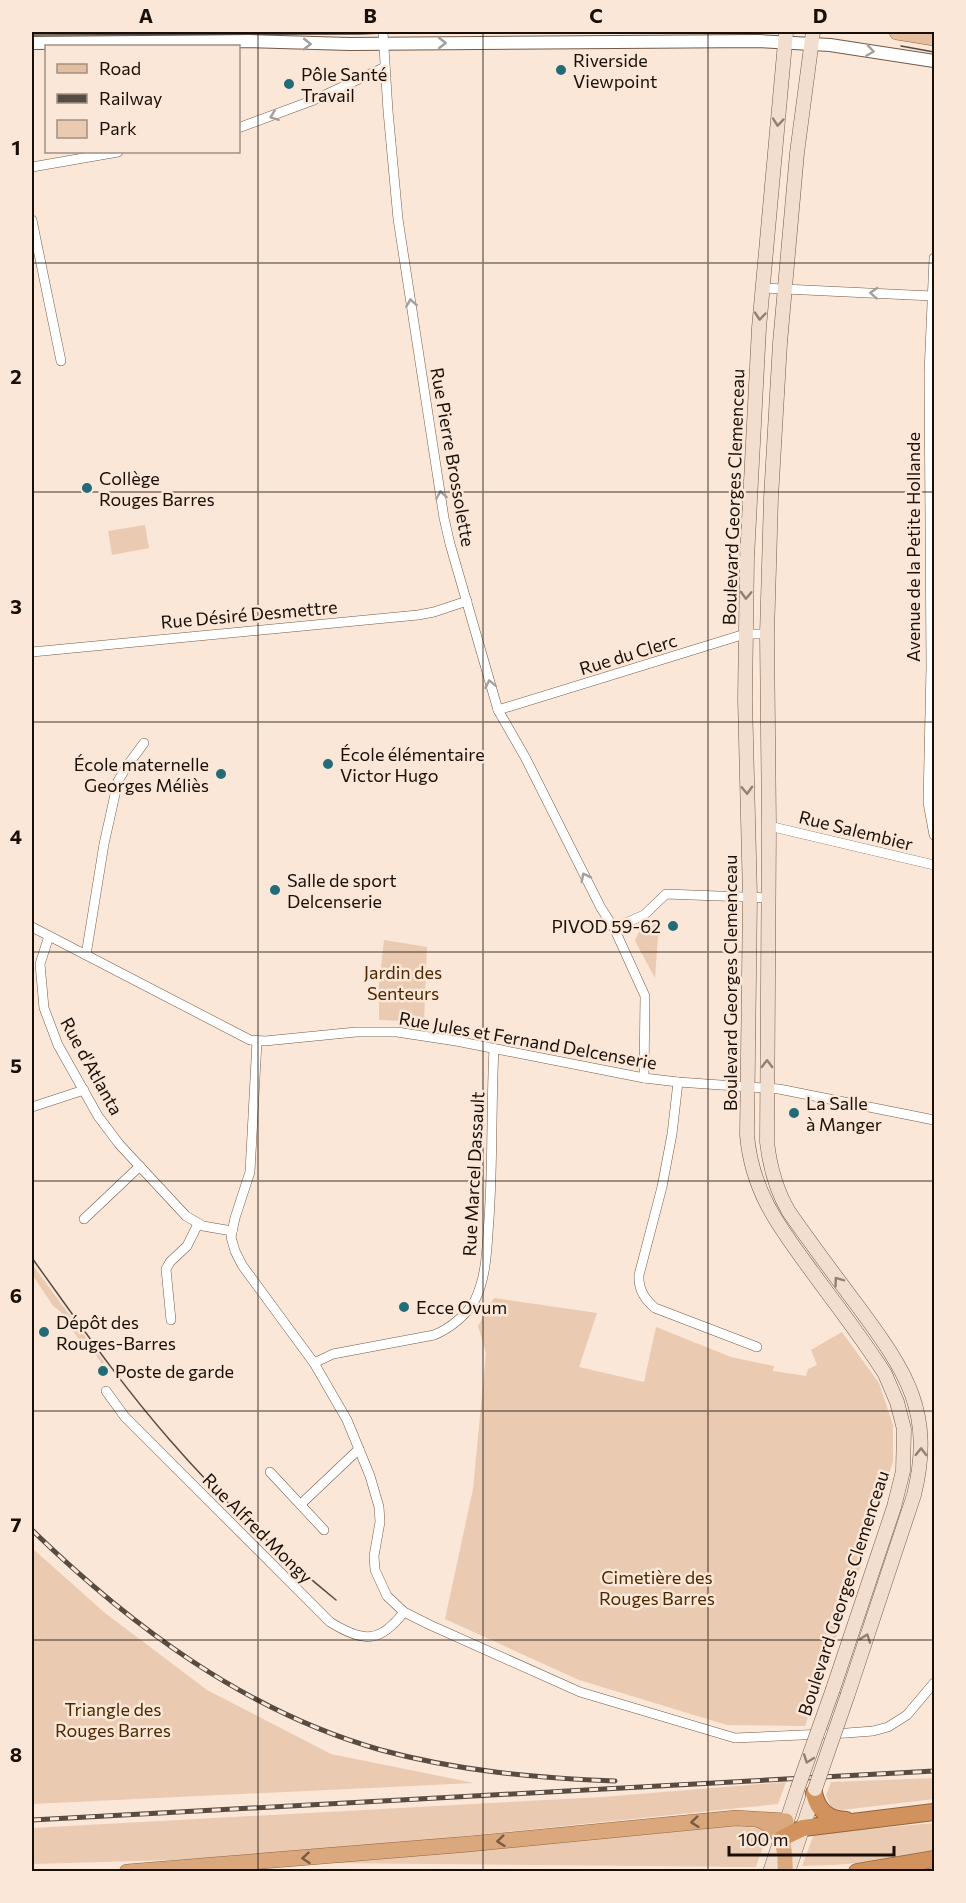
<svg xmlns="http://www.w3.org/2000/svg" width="966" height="1903" viewBox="0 0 966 1903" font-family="Commissioner,sans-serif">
  <rect width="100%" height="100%" fill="#fae7d8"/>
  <g fill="#eacab1">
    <polygon points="145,525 149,548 112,555 108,531"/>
    <path d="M655 919 658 936 655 978 635 941C639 929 644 924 655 919Z"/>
    <polygon points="384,940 427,947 424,1022 379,1020 379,985"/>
    <polygon points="32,1264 104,1362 102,1364 90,1346 85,1349 60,1311 53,1306 32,1274"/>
    <polygon points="494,1298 597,1313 579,1367 644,1382 656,1327 731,1357 774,1366 773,1371 806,1376 808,1369 817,1365 811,1350 842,1332 879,1383 893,1425 893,1461 872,1534 805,1726 727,1725 579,1680 445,1619 473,1489 486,1353 478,1326"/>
    <polygon points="32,1548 105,1613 207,1690 331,1754 474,1783 32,1804"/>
    <polygon points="934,1778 934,1799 842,1810 831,1807 826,1795 831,1782"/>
    <polygon points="786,1782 778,1804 312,1852 173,1860 32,1864 32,1828 602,1797"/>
    <path d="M934 1823V1850C890 1861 848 1865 802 1866L814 1834Z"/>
    <polygon points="738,1826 763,1829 766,1838 756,1867 328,1863"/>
  </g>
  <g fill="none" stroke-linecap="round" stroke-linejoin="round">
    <g stroke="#755a45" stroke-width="10">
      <g id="minor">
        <polyline points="383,32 388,111 398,219 444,518 450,544 498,710 525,757 601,908 614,928 645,996 644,1078"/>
        <polyline points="238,128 314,100 385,67"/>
        <polyline points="32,167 118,152"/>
        <polyline points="32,220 61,361"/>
        <polyline points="934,258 929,373 931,667 928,803 934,835"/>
        <polyline points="763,288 932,296"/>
        <polyline points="32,652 418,615 434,612 467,601"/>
        <polyline points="498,710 745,634 767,634"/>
        <polyline points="769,826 934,865"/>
        <polyline points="32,927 250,1040 265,1041 356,1032 397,1032 456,1041 644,1078 678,1082 779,1089 934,1120"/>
        <polyline points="614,928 644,915 666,894 769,898"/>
        <polyline points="49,936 40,964 44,1008 58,1045 98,1116 119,1144 186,1216 203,1226 232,1231"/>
        <polyline points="86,955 104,844 118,781 127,766 144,743"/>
        <polyline points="257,1041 250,1172 235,1218 231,1237 235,1251 242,1265 314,1363 347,1420 370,1476 379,1507 380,1522 374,1556 375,1570 387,1596 404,1612 430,1625 580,1692 735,1738 847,1733 873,1731 888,1727 907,1715 934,1683"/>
        <path d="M678 1082 672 1134 662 1187 639 1275C638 1289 644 1299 655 1308L757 1347"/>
        <polyline points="32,1107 84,1090"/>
        <polyline points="84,1219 140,1166"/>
        <polyline points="171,1320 166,1269 170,1262 187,1246 198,1224"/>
        <path d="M314 1363 333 1354 434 1335C449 1329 467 1315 475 1300 487 1276 487 1245 489 1219 493 1162 491 1105 494 1049"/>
        <path d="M106 1391 125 1417 330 1622C364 1643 380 1643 404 1612"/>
        <polyline points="270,1472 324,1530"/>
        <polyline points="301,1504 359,1449"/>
      </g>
    </g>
    <g stroke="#755a45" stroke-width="14">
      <polyline id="tertiary" points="32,43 249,41 350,44 759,41 830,45 934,61"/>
    </g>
    <g stroke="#755a45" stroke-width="15">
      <g id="secondary">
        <path d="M786 32 759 328 747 558 745 699 750 897 747 1135C752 1193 780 1228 813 1273 837 1306 863 1339 885 1374L897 1402 904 1429 903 1471 894 1507 833 1689"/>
        <path d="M813 32 797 153 780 343 771 498 767 634 769 826 767 1142C770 1168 776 1190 789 1212 812 1245 836 1277 860 1309 907 1373 934 1413 914 1495L848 1694"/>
        <polyline points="770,1872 797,1790"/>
        <polyline points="788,1872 815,1791"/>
      </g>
    </g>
    <g stroke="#91643f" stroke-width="16">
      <polyline id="primary" points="897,32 934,38"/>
    </g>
    <g stroke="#91643f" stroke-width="16">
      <g id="trunk">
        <path d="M759 1820C783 1829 786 1848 785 1872"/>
        <polyline points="127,1872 469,1844 736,1818 786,1821"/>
      </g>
    </g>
    <g stroke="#91643f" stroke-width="18">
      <g id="motorway">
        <path d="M814 1793C818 1811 828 1819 846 1820"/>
        <polyline points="782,1838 803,1828 934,1812"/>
        <polyline points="857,1872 934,1859"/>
      </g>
    </g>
    <use href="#minor" stroke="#fff" stroke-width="9"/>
    <use href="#tertiary" stroke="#fff" stroke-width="12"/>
    <use href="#secondary" stroke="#f2dece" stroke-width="14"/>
    <use href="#primary" stroke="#e4be9e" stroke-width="15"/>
    <use href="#trunk" stroke="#dba87e" stroke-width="15"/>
    <use href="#motorway" stroke="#d2925d" stroke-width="16"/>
    <g stroke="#584c42" stroke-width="1.5">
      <polyline points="454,32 603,32"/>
      <polyline points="32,35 360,34 404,32"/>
      <polyline points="901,46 934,52"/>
      <path d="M32 1258C76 1319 119 1382 169 1439 220 1498 276 1551 336 1600"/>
    </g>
    <g stroke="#584c42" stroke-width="5">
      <g id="rail">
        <path d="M32 1530C131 1626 246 1712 381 1750 458 1771 536 1778 615 1781"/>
        <polyline points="32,1820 934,1771"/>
      </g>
    </g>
    <use href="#rail" stroke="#fae7d8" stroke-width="3" stroke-dasharray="9" stroke-linecap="butt"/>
    <g stroke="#755a45" stroke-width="15" stroke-linecap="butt">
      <g id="secondary-bridge">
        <polyline points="815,1789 848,1694"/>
        <polyline points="797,1790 833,1689"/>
      </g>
    </g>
    <use href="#secondary-bridge" stroke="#f2dece" stroke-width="14"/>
  </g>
  <defs><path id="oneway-chevron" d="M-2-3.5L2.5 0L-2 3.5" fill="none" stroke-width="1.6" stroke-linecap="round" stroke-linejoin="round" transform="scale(1.5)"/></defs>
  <g stroke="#a39f9c">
    <use href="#oneway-chevron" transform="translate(442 43)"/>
    <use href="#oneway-chevron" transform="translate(307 44) rotate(1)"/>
    <use href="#oneway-chevron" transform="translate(870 51) rotate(8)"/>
    <use href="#oneway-chevron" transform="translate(274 116) rotate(159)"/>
    <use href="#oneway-chevron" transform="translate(874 293) rotate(-177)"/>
    <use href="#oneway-chevron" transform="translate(411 303) rotate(-99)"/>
    <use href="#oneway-chevron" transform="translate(441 495) rotate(-99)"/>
    <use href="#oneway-chevron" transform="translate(490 684) rotate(-102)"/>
    <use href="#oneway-chevron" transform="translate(585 877) rotate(-117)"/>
  </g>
  <g stroke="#908174">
    <use href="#oneway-chevron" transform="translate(778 122) rotate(95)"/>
    <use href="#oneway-chevron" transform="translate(760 316) rotate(95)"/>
    <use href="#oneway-chevron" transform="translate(746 595) rotate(92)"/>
    <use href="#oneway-chevron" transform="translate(747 790) rotate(88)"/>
    <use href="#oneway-chevron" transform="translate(767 1064) rotate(-89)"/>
    <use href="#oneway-chevron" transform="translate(838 1281) rotate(-126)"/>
    <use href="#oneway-chevron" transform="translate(921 1452) rotate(-89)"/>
    <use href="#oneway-chevron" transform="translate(866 1638) rotate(-71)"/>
    <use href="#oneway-chevron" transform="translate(808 1759) rotate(110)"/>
  </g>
  <g stroke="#7a5c42">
    <use href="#oneway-chevron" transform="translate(695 1822) rotate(174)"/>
    <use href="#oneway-chevron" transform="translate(501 1841) rotate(174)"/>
    <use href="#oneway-chevron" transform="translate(306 1858) rotate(175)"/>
  </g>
  <path fill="none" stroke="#190f07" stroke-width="1.5" stroke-opacity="0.55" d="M258 32V1872M483 32V1872M708 32V1872M32 263H934M32 492H934M32 722H934M32 952H934M32 1181H934M32 1411H934M32 1640H934"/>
  <g fill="#236c77" stroke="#fae7d8" stroke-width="2">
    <circle cx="561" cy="70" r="6"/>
    <circle cx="289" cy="84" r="6"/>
    <circle cx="87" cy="488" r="6"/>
    <circle cx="328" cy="764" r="6"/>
    <circle cx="221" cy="774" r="6"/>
    <circle cx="275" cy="890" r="6"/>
    <circle cx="673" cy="926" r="6"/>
    <circle cx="794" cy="1113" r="6"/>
    <circle cx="404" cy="1307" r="6"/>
    <circle cx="44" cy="1332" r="6"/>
    <circle cx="103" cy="1371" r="6"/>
  </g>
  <g text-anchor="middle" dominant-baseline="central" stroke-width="5" stroke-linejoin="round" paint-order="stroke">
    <g font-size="18" fill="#190f07" stroke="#fae7d8" text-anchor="start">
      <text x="573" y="60">Riverside<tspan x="573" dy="21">Viewpoint</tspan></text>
      <text x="301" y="74">Pôle Santé<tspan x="301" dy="21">Travail</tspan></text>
      <text x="99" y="478">Collège<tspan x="99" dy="21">Rouges Barres</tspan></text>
      <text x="340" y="754">École élémentaire<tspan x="340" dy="21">Victor Hugo</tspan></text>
      <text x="209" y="764" text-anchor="end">École maternelle<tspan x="209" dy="21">Georges Méliès</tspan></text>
      <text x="287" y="880">Salle de sport<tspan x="287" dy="21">Delcenserie</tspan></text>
      <text x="661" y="926" text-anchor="end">PIVOD 59-62</text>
      <text x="806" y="1103">La Salle<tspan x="806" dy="21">à Manger</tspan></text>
      <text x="416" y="1307">Ecce Ovum</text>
      <text x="56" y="1322">Dépôt des<tspan x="56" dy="21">Rouges-Barres</tspan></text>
      <text x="115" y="1371">Poste de garde</text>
    </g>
    <g font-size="18" fill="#190f07" stroke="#fae7d8">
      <text transform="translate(453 457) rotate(80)">Rue Pierre Brossolette</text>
      <text transform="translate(733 497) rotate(-88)">Boulevard Georges Clemenceau</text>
      <text transform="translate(913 547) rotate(-90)">Avenue de la Petite Hollande</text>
      <text transform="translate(249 614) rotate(-5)">Rue Désiré Desmettre</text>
      <text transform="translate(628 654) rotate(-17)">Rue du Clerc</text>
      <text transform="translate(856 830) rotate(14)">Rue Salembier</text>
      <text transform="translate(730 983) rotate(-90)">Boulevard Georges Clemenceau</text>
      <text transform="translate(528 1040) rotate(10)">Rue Jules et Fernand Delcenserie</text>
      <text transform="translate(92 1066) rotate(61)">Rue d'Atlanta</text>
      <text transform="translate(473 1174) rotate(-87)">Rue Marcel Dassault</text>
      <text transform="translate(258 1528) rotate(45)">Rue Alfred Mongy</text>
      <text transform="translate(843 1593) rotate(-72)">Boulevard Georges Clemenceau</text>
    </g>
    <g font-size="18" fill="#4d2802" stroke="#fae7d8">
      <text x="403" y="972">Jardin des<tspan x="403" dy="21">Senteurs</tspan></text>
      <text x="657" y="1577">Cimetière des<tspan x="657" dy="21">Rouges Barres</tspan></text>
      <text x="113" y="1709">Triangle des<tspan x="113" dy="21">Rouges Barres</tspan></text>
    </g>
  </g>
  <rect width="966" height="1903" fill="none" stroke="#fae7d8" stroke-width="66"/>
  <rect x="45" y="45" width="195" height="108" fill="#fae7d8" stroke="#a09184" stroke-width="1.5"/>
  <rect x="57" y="64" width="30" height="9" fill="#e4be9e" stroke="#a09184" stroke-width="1.5"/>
  <text x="99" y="75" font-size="18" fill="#190f07">Road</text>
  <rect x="57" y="94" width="30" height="9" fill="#584c42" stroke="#a09184" stroke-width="1.5"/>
  <text x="99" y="105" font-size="18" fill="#190f07">Railway</text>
  <rect x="57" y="120" width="30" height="18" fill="#eacab1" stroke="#a09184" stroke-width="1.5"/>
  <text x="99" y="135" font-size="18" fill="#190f07">Park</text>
  <path d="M729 1846v9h165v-9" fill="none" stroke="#190f07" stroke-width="3"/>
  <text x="738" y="1846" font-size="18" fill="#190f07" stroke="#fae7d8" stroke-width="4.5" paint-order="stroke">100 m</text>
  <rect x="33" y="33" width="900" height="1837" fill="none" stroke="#190f07" stroke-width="2"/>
  <g font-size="20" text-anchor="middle" font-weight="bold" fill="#190f07">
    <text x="146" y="23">A</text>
    <text x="370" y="23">B</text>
    <text x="596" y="23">C</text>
    <text x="820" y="23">D</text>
    <text x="16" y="155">1</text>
    <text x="16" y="384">2</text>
    <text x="16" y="614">3</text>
    <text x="16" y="844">4</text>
    <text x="16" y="1073">5</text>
    <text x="16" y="1303">6</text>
    <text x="16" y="1532">7</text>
    <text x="16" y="1762">8</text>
  </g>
</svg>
